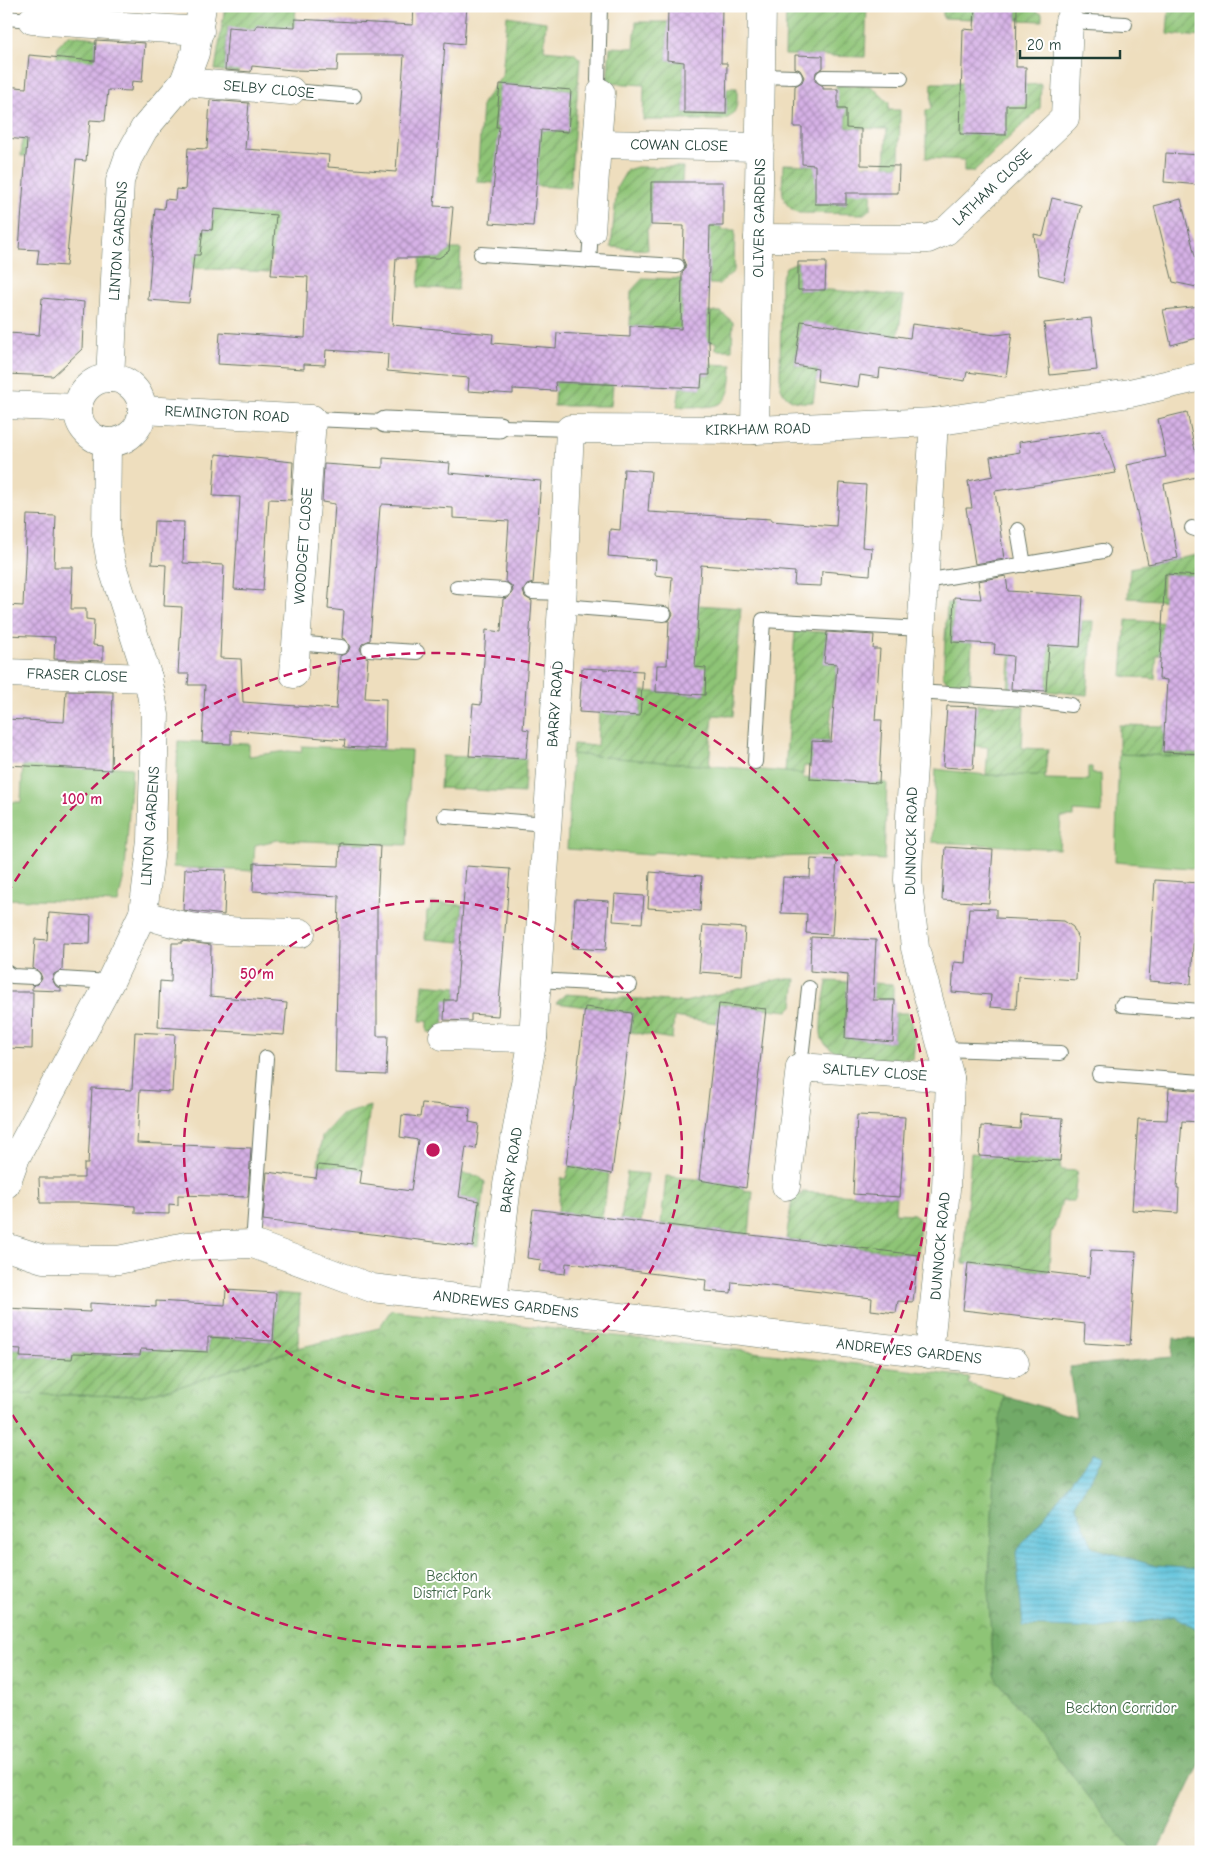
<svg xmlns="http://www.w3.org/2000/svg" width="1207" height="1858" viewBox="0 0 1207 1858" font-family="'Comic Neue',sans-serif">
  <defs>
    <pattern id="forest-crowns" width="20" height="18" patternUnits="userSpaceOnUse" patternTransform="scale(1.25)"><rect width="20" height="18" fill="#72aa67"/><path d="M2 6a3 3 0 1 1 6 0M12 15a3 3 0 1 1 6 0" fill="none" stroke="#5d8c56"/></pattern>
    <pattern id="park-crowns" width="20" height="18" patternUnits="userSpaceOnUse" patternTransform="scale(1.25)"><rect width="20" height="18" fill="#8ec476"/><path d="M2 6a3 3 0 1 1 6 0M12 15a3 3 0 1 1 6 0" fill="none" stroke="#73a062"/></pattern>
    <pattern id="garden-furrows" width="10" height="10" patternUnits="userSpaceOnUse" patternTransform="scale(1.25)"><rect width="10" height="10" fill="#8ec476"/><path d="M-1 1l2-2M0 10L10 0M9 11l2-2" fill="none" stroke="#73a062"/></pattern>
    <pattern id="water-rules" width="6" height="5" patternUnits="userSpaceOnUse" patternTransform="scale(1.25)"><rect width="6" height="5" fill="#5dc2db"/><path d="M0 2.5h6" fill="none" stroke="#4c9fb2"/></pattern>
    <pattern id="building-cross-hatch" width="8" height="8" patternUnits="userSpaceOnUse" patternTransform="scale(1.25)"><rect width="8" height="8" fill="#d6b1e6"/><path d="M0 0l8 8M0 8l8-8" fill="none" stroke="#ad91bb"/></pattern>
  </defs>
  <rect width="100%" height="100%" fill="#fff"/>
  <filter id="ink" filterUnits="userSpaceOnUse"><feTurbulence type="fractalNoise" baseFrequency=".02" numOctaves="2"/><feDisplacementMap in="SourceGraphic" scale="10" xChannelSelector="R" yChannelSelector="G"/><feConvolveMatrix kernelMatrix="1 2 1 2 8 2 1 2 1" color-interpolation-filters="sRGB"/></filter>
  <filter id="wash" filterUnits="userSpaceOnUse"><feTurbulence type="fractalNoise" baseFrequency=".0096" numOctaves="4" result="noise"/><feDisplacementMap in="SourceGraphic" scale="20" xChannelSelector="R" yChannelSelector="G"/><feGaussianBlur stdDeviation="1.12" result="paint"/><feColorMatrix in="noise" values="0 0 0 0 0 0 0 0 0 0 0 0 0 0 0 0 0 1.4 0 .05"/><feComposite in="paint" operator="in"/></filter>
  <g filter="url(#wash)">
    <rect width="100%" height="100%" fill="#eedebe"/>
    <g fill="#8ec476" stroke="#568055">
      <polygon points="178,741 249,744 249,756 288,751 301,752 302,746 411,751 407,845 277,840 255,845 253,871 173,867"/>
      <polygon points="572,754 785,772 803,774 803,778 887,783 884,860 810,856 738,858 655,852 650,855 567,849"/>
      <polygon points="1119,754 1201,757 1201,869 1115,862"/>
      <polygon points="23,761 132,768 125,871 118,903 6,899 6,802 21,802"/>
      <polygon points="1088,767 1092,767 1092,774 1101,774 1102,813 1074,811 1074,817 1061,817 1059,849 932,842 936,769 986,775 1045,775 1045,779 1088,780"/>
    </g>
    <polygon fill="url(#forest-crowns)" stroke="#48744e" points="1174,1338 1201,1340 1201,1565 1197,1569 1156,1566 1093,1548 1074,1504 1103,1458 1094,1453 1016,1552 1101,1629 1174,1616 1200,1630 1201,1626 1201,1762 1157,1852 1132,1852 994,1676 988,1593 994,1471 1003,1395 1076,1417 1069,1367 1172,1357"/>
    <polygon fill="url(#park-crowns)" stroke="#568055" points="391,1310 969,1377 968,1384 1003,1395 994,1471 988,1593 994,1676 1132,1852 6,1852 6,1394 141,1396 181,1386 298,1348 379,1328"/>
    <g fill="url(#garden-furrows)" stroke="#568055" fill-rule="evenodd">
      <polygon points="225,6 296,6 293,56 265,26 257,25 253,31 228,27 225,66 238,67 238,73 215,70"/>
      <polygon points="786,6 867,6 865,57 785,55"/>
      <polygon points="943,6 975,6 975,19 943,18"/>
      <polygon points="1017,6 1027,6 1042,14 1042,21 1017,20"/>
      <polygon points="1169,6 1201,6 1201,37 1167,34"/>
      <path d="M507 16 546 22 544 50 574 53 580 59 570 188 477 182 482 103 502 76ZM500 84 571 90 567 132 496 127Z"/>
      <path d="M636 22H679L667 35V60L684 62V113L726 114 727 88H737C737 102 739 115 723 120H643L644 85 607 83 610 47 634 48Z"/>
      <polygon points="69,35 97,38 92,89 26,156 21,156 24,115 54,86 58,45"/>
      <polygon points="932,83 972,83 961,134 1005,135 1006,105 1025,85 1041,84 1040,108 973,172 964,172 964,160 926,158 926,110 931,109"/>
      <polygon points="836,85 871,86 889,103 888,110 900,110 899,166 885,166 887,129 846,128 846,109 838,109"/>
      <polygon points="218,150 321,260 270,256 269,272 193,268 194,255 200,255 203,229 212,230"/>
      <path d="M783 164 815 165 816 204H845L846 165H872L871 208 864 214 799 213C777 204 783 185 783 164Z"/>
      <polygon points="637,167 683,167 682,182 651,182 651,225 647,230 648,250 611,247 617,187 627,170"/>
      <polygon points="702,226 721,226 721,230 735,230 734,271 719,284 709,284 709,270 703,270"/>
      <polygon points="422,244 430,258 439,258 445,253 446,246 449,246 449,249 461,249 458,290 418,287"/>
      <path d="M798 262V290H830L904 296 898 336 801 322 795 365 818 369 813 402C796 403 784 401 780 384L781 279 786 267Z"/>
      <polygon points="643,278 682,279 681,310 721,312 733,322 732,350 716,350 716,342 663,343 664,328 630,326 631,291"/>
      <path d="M710 364 732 365C731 413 718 406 677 407L680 387 701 388 702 375H710Z"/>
      <polygon points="555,382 613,385 611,406 554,406"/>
      <polygon points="1201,553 1201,576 1163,574 1162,596 1172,597 1172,601 1128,598 1130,568"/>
      <polygon points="947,603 954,603 952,641 972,643 970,687 950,686 943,676"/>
      <polygon points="698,605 741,608 733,716 713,715 709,766 572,754 573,744 597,746 599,713 640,716 642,691 705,695 687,667"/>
      <polygon points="1126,620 1171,623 1201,658 1157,655 1155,679 1122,676"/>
      <polygon points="1082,621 1093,621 1087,695 1046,691 1047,668 1012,678 1011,689 1008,689 1012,633 1058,645 1080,647"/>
      <polygon points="795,631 827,632 824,663 837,664 828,742 812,741 811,762 822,767 804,766 803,774 785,772"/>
      <polygon points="977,704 1024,706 1022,748 1048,749 1045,775 986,775 988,747 974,746"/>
      <polygon points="1119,725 1164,726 1163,752 1201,754 1201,757 1119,754"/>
      <polygon points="442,756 526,759 524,793 440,788"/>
      <polygon points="431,903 463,905 460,942 425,939 427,911 430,911"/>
      <polygon points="780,979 796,979 793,1006 788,1011 719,1004 717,1023 674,1017 672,1039 630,1032 632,1013 556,1003 565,994 685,1002"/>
      <path d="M827 981 893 984V1000L847 996 845 1038 893 1042 895 1013H908L915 1038 913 1059C891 1058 831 1063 822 1039 818 1026 825 995 827 981Z"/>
      <polygon points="423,984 457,987 456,1000 445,1000 443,1033 427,1032 427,1021 420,1021"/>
      <polygon points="370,1106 362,1170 318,1165 322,1136 341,1115"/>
      <polygon points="971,1153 1060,1161 1061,1170 1077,1171 1074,1201 1062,1201 1053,1231 1051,1231 1049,1272 963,1263"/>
      <polygon points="569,1166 609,1170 602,1218 558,1212 561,1178 566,1179"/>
      <polygon points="627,1172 648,1174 641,1222 621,1220"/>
      <polygon points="461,1173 479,1176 485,1182 478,1246 473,1245 479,1201 458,1197"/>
      <polygon points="666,1176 744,1184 743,1190 753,1191 749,1235 661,1224"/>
      <polygon points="802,1192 896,1197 895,1213 914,1214 920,1221 918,1255 786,1239 793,1193 802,1195"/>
      <polygon points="276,1293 300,1295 298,1348 181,1386 141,1396 6,1394 6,1348 21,1349 20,1357 72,1359 73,1354 140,1355 141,1349 208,1351 208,1338 273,1341"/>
    </g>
    <polygon fill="url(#water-rules)" stroke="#3e8088" points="1094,1453 1103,1457 1075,1504 1093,1548 1156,1566 1197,1569 1201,1565 1200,1631 1174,1616 1101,1629 1023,1626 1016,1552"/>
    <g id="blocks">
      <g fill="url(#building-cross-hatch)">
        <polygon points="414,6 467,6 464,44 445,42 434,206 453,207 449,251 439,258 396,258 392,325 493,334 492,343 556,348 557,333 630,337 630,326 681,329 682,273 686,266 683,259 684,226 651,225 651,182 723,182 723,226 710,226 707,341 709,341 710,375 702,375 701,388 555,382 556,391 513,389 513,394 468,391 469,378 387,371 388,354 326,350 325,365 304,364 304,369 218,364 220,332 305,338 308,277 271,275 276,215 214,209 212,230 203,229 200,255 194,255 189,303 148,300 155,208 164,209 165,199 175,200 176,189 185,190 188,148 207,149 210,100 249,103 245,149 329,155 328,167 396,172 404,55 338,55 337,71 292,70 252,66 251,72 225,70 228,27 254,29 257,25 295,27 295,19 413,25"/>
        <polygon points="668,6 722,6 721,63 727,63 726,114 684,113 684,62 667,60"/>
        <polygon points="975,6 1017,6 1016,67 1026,67 1025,105 1006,105 1006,135 960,134 963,29 974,30"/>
        <polygon points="96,40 145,43 142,82 132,81 131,91 108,90 105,121 90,120 86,161 76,160 66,266 37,264 39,250 19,249 27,140 6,138 6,86 26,88 29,55 95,61"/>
        <polygon points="795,55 823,56 823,68 816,72 815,81 823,86 823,89 838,89 838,109 846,109 846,128 861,129 861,165 899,166 898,193 846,193 846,204 815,204 815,165 802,164 802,127 794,127 795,86 802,82 804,77 800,70 795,68"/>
        <polygon points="500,84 571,90 568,132 541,130 533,226 490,223 499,127 496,127"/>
        <polygon points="1166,153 1201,155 1201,185 1164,182"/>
        <polygon points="1052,198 1081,205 1064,281 1039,275 1034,234 1043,236"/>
        <polygon points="1181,199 1201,280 1201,288 1173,282 1154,206"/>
        <polygon points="798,262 826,262 825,290 798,290"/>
        <polygon points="42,298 84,302 82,349 53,376 6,374 8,333 39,335"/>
        <polygon points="1201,306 1201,337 1171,345 1163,310"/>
        <polygon points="1091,318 1097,370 1050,375 1044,323"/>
        <polygon points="801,321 910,338 912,324 996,335 1012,333 1006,377 967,372 965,381 880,368 879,378 860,375 858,387 817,381 818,369 795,365"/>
        <polygon points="1187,412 1195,450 1201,448 1201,476 1164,484 1178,558 1148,564 1127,465 1166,457 1158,419"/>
        <polygon points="1101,430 1116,473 995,491 1004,559 975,564 966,508 972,508 968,481 993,476 990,457 1020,452 1019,442"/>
        <polygon points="216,454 293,462 291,500 269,499 263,591 234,589 240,497 213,496"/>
        <polygon points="383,458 450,463 449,473 541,481 533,583 527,585 523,591 525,597 532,601 523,729 529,730 526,759 469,756 473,704 481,705 486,630 501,632 503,599 508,598 513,591 512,586 505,581 509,521 453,518 453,508 382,504 380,507 370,640 362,644 360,649 364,656 368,658 365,698 386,699 385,749 344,747 345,740 231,730 231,744 202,743 205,685 188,685 189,674 178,674 182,607 164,606 166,565 152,564 154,521 184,522 183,563 224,565 220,658 241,659 243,702 336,709 340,656 348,652 350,647 346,640 342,638 344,611 328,609 335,504 322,502 324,464 383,468"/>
        <polygon points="624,469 651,471 648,512 771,519 771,521 836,526 839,483 866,485 862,547 872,548 870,575 822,571 821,586 794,585 795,572 701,565 695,667 706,668 705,695 656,692 657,665 667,665 669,621 673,614 670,608 672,577 655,575 656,560 608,556 610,529 620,530"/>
        <polygon points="27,515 56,516 54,567 73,567 71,609 86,609 86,619 94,620 93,645 103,646 103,661 54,659 55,637 6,635 6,605 23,606"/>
        <polygon points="1165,574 1201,576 1201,754 1163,752 1167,680 1159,679"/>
        <polygon points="1006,576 1008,591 1083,596 1080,647 1049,645 1046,691 1011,689 1013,656 994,654 995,644 952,642 954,597 981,599 978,581"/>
        <polygon points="827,632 874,635 873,649 880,649 875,720 882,720 879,783 810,779 812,741 831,742 837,664 824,663"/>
        <polygon points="582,668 643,671 640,716 579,712"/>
        <polygon points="66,691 113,692 111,770 6,765 6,719 64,722"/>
        <polygon points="947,706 977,707 973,769 943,767"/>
        <polygon points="340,843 380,845 377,907 377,1036 388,1036 386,1075 335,1073 339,896 253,891 254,863 339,866"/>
        <polygon points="945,847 993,850 989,903 942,900"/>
        <polygon points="811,859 837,860 832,935 806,933 807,914 781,913 783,877 810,878"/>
        <polygon points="466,866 510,869 498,1016 471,1014 471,1021 444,1020 445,1000 456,1000"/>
        <polygon points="185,869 226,870 224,915 183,910"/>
        <polygon points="650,872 702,876 700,911 648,908"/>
        <polygon points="1155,880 1200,883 1199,911 1195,911 1191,984 1149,981"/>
        <polygon points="615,894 644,896 642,923 613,921"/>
        <polygon points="575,899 609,901 606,950 572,948"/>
        <polygon points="969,908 996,909 996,918 1064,921 1073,927 1078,939 1076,980 1018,976 1016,1009 990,1007 991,995 952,992 954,962 965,963"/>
        <polygon points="49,913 91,916 90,944 63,943 62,970 54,974 52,979 56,986 61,988 61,991 32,990 32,986 37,984 42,978 40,973 33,968 35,939 47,940"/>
        <polygon points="703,925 745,928 742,975 699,972"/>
        <polygon points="811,937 876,940 873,1000 895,1000 893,1042 845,1038 848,975 810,971"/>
        <polygon points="182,941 211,945 210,996 287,1003 284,1035 158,1027 160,981 171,982 172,943 182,943"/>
        <polygon points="6,992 33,992 32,1049 6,1048"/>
        <polygon points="719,1004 766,1009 746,1188 699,1180"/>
        <polygon points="585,1007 632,1013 612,1174 566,1165"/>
        <polygon points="135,1032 175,1034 172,1092 140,1090 137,1143 251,1148 248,1197 178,1195 178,1205 169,1204 169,1214 135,1213 135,1206 83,1203 40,1203 39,1178 84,1178 84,1164 88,1164 92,1088 132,1090"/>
        <polygon points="1169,1088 1201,1091 1201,1122 1182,1121 1177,1188 1179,1188 1178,1213 1132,1210 1138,1119 1167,1120"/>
        <polygon points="422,1103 466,1107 470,1109 469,1122 479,1124 476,1149 466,1147 459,1197 479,1201 473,1247 263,1220 267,1172 316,1178 318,1165 338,1167 362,1170 360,1184 411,1191 418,1140 400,1137 402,1115 420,1117"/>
        <polygon points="857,1115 905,1117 900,1197 853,1194"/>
        <polygon points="1021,1115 1063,1118 1060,1161 979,1156 981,1126 1020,1129"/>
        <polygon points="533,1209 918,1255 913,1302 898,1301 896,1313 871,1310 872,1298 762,1285 732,1282 731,1293 705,1291 706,1280 576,1264 566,1263 565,1274 539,1271 541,1260 527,1258"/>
        <polygon points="1091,1250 1136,1252 1130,1346 1084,1343 1085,1324 963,1310 968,1263 1089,1277"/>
        <polygon points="226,1290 276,1293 273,1341 208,1337 208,1352 141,1349 140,1355 73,1353 72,1359 20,1357 21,1349 6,1348 6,1308 90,1312 90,1303 156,1307 156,1301 225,1305"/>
      </g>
    </g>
  </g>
  <g filter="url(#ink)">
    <use href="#blocks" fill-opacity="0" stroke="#677564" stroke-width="1"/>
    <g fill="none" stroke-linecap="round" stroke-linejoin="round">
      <g stroke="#677564" stroke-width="16">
        <g id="service">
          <polyline points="600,6 598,80 601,93"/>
          <polyline points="6,18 32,20"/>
          <polyline points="1069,21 1125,24"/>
          <polyline points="761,76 795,77"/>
          <polyline points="823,77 901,78"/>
          <polyline points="291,91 354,96"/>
          <polyline points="481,254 677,266"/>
          <polyline points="589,261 591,231"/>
          <polyline points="312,419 385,422"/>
          <polyline points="499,427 570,429"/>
          <polyline points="1192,528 1201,531"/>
          <polyline points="1018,530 1024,565"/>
          <polyline points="925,581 1103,551"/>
          <polyline points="457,587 504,590"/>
          <polyline points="532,592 563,593"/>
          <polyline points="562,606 664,614"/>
          <polyline points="296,643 341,647"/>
          <polyline points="369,649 417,652"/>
          <polyline points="917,692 1026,699 1071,705"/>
          <polyline points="755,762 763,620 921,629"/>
          <polyline points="445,816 547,824"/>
          <polyline points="6,972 12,976 33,977"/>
          <polyline points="61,979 110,982"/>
          <polyline points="536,980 630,985"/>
          <polyline points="1122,1005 1201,1011"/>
          <polyline points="942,1049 1060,1053"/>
          <polyline points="800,1067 809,988"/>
          <polyline points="1099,1074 1201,1082"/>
          <polyline points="253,1244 266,1058"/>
        </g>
      </g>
      <g stroke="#677564" stroke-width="23">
        <polyline id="pedestrian" points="385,422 499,427"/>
      </g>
      <g stroke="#677564" stroke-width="29">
        <g id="minor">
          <polyline points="32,20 200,31"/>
          <polyline points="184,82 291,91"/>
          <polyline points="597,144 601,93"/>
          <polyline points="591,231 597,144 760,147"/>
          <polyline points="758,238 928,239 946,231 1065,118 1069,21"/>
          <circle cx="110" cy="410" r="32"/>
          <polyline points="110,378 120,181 128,158 144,129 184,82 195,53 202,6"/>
          <polyline points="6,405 78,408"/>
          <polyline points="142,410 312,419 294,674"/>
          <polyline points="755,430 762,6"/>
          <polyline points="6,673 148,678"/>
          <path d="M143 913C193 935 247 931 301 933"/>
          <polyline points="443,1036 533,1038"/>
          <polyline points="6,1184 15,1159 110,982 143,913 152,841 155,715 148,678 111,563 106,534 107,442"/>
          <polyline points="786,1186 800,1067 950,1078"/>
          <polyline points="6,1247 43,1259 118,1260 186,1246 253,1244 372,1288 1015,1363"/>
          <polyline points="493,1302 507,1185 533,1038 562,606 570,429 755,430 934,422 1130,393 1201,377"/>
          <polyline points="929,1354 946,1189 950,1078 915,948 908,880 910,815 934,422"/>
        </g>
      </g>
      <use href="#service" stroke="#fff" stroke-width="14"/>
      <use href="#pedestrian" stroke="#fff" stroke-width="21"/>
      <use href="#minor" stroke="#fff" stroke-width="28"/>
    </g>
  </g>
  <g fill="none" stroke="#c2185b" stroke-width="2.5" stroke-dasharray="9 6">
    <circle cx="433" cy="1150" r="249"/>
    <path d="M7 894A497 497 0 1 1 7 1406"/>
  </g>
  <g text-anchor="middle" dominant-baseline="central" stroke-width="4" stroke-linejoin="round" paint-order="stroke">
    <g font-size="15" fill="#1f3d34" stroke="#fff">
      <text transform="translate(269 89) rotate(5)">SELBY CLOSE</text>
      <text transform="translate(679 145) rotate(1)">COWAN CLOSE</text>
      <text transform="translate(992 187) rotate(-44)">LATHAM CLOSE</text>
      <text transform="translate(759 218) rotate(-89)">OLIVER GARDENS</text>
      <text transform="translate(118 241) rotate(-86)">LINTON GARDENS</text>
      <text transform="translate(227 414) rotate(3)">REMINGTON ROAD</text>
      <text transform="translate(758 429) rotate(-1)">KIRKHAM ROAD</text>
      <text transform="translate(303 546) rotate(-86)">WOODGET CLOSE</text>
      <text transform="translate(77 675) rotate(2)">FRASER CLOSE</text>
      <text transform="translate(555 704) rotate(-86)">BARRY ROAD</text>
      <text transform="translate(150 826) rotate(-86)">LINTON GARDENS</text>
      <text transform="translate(911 841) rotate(-89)">DUNNOCK ROAD</text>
      <text transform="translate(875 1072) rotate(4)">SALTLEY CLOSE</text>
      <text transform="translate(511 1170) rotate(-82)">BARRY ROAD</text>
      <text transform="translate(940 1246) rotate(-85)">DUNNOCK ROAD</text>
      <text transform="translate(506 1304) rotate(7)">ANDREWES GARDENS</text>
      <text transform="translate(909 1351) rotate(6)">ANDREWES GARDENS</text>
    </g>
    <g font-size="15" fill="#406648" stroke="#fff">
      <text x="452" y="1576">Beckton<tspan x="452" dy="17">District Park</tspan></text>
      <text x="1121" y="1708">Beckton Corridor</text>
    </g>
  </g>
  <circle cx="433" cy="1150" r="8" fill="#c2185b" stroke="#fff" stroke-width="2.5"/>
  <g font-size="15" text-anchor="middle" font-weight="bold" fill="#c2185b" stroke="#fff" stroke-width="4" stroke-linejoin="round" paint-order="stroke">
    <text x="82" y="804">100 m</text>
    <text x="257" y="979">50 m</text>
  </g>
  <rect width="1207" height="1858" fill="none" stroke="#fff" stroke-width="25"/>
  <path d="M1020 50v8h100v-8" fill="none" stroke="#1f3d34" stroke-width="2.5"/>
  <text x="1027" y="50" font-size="15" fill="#1f3d34" stroke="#ffffff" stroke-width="4" paint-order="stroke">20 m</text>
</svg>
